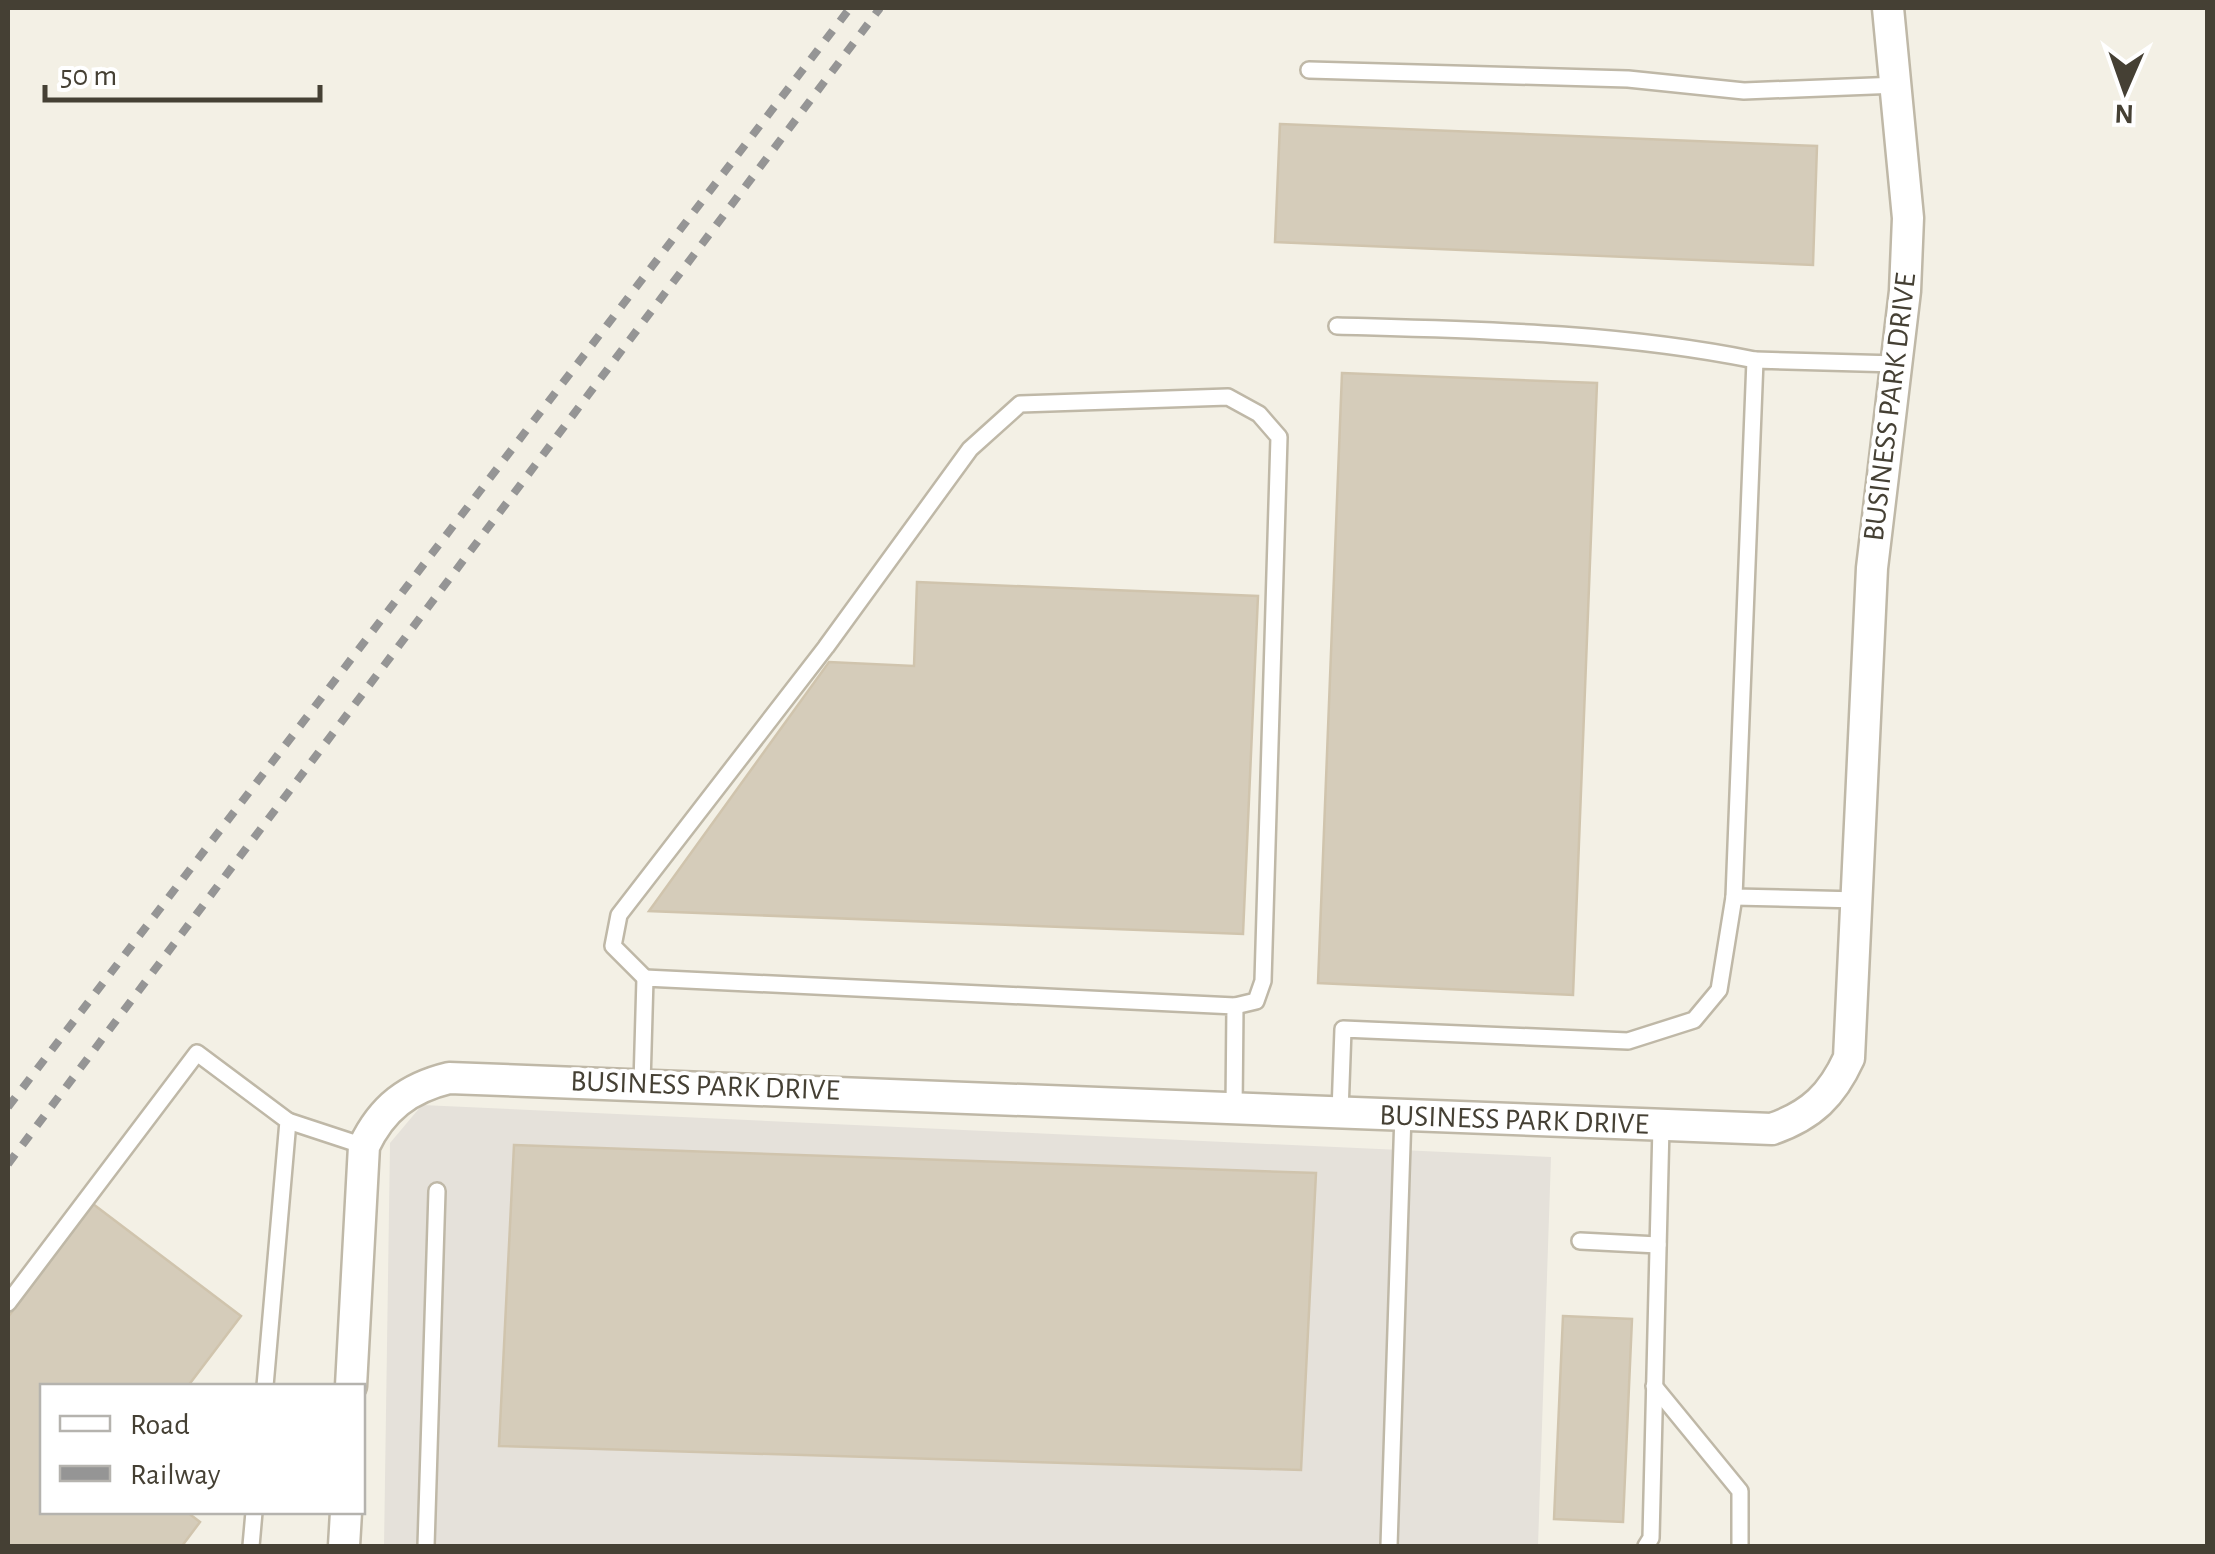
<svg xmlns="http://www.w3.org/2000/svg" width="2215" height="1554" viewBox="0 0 2215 1554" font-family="'Alegreya Sans',sans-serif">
  <rect width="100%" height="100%" fill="#f3f0e5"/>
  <polygon fill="#e5e1da" points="422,1105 1551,1157 1538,1546 384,1546 390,1143"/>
  <g fill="#d5ccba" stroke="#d0c4ad" stroke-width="2.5">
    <polygon points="1280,124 1817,146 1813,265 1275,242"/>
    <polygon points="1342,373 1597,383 1573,995 1318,983"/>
    <polygon points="917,582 1258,596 1243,934 649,911 829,662 914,666"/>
    <polygon points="514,1145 1316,1173 1301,1470 499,1446"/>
    <polygon points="93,1204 241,1316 188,1386 42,1386 42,1512 187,1512 200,1522 182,1546 8,1546 8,1317"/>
    <polygon points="1563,1316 1632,1319 1623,1522 1554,1519"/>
  </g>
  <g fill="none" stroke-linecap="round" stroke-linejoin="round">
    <g stroke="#bfb8a7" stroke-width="20">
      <g id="lane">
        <polyline points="1309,70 1628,79 1744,91 1898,85"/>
        <path d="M1337 326C1478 330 1617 332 1755 360"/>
        <polyline points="1858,900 1734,897 1755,360 1897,364"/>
        <polyline points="645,978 613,946 619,915 826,647 970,449 1020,404 1228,397 1259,414 1279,437 1263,981 1256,1001 1235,1006"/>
        <polyline points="642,1084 645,978 1235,1006 1234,1109"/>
        <polyline points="1340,1112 1343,1029 1628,1041 1694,1020 1719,990 1734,897"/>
        <polyline points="288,1121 364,1146"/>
        <polyline points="1580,1241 1658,1245"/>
        <polyline points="8,1303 197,1053 288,1121 265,1386"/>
        <polyline points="1654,1386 1740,1491 1740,1546"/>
        <polyline points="251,1546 254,1512"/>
        <polyline points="426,1546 437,1191"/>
        <polyline points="1389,1546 1403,1114"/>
        <polyline points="1646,1546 1651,1538 1661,1126"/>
      </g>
    </g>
    <g stroke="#bfb8a7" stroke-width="35">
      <g id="street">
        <path d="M351 1386 364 1146C382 1108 408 1088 449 1078L1772 1129C1812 1115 1832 1095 1849 1058L1872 568 1905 291 1908 218 1888 8"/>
        <polyline points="344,1546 346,1512"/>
      </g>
    </g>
    <use href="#lane" stroke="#fff" stroke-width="15"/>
    <use href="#street" stroke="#fff" stroke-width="30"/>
    <g stroke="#959595" stroke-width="8" stroke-dasharray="12 12" stroke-linecap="butt">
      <polyline points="8,1107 850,8"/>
      <polyline points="8,1164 880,8"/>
    </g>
  </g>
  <g text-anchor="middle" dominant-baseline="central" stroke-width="8" stroke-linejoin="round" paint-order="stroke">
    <g font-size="30" fill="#454034" stroke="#fff">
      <text transform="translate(1890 407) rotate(-83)">BUSINESS PARK DRIVE</text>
      <text transform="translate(705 1086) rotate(2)">BUSINESS PARK DRIVE</text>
      <text transform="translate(1514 1120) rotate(2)">BUSINESS PARK DRIVE</text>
    </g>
  </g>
  <rect width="2215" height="1554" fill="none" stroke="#454034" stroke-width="20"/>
  <rect x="40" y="1384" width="325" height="130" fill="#ffffff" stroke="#b5b3ae" stroke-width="2.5"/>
  <rect x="60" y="1416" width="50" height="15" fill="#ffffff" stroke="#b5b3ae" stroke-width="2.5"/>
  <text x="130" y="1434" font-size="30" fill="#454034">Road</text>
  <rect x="60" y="1466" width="50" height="15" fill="#959595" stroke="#b5b3ae" stroke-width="2.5"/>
  <text x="130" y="1484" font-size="30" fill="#454034">Railway</text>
  <g transform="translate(2125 90) rotate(182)" stroke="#ffffff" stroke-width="8" paint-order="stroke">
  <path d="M0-8L18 38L0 25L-18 38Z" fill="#454034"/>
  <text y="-15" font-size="28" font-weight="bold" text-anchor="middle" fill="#454034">N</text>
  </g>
  <path d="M45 85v15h275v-15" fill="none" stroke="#454034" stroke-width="5"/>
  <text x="60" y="85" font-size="30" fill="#454034" stroke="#ffffff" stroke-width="8" paint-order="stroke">50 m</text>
</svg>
